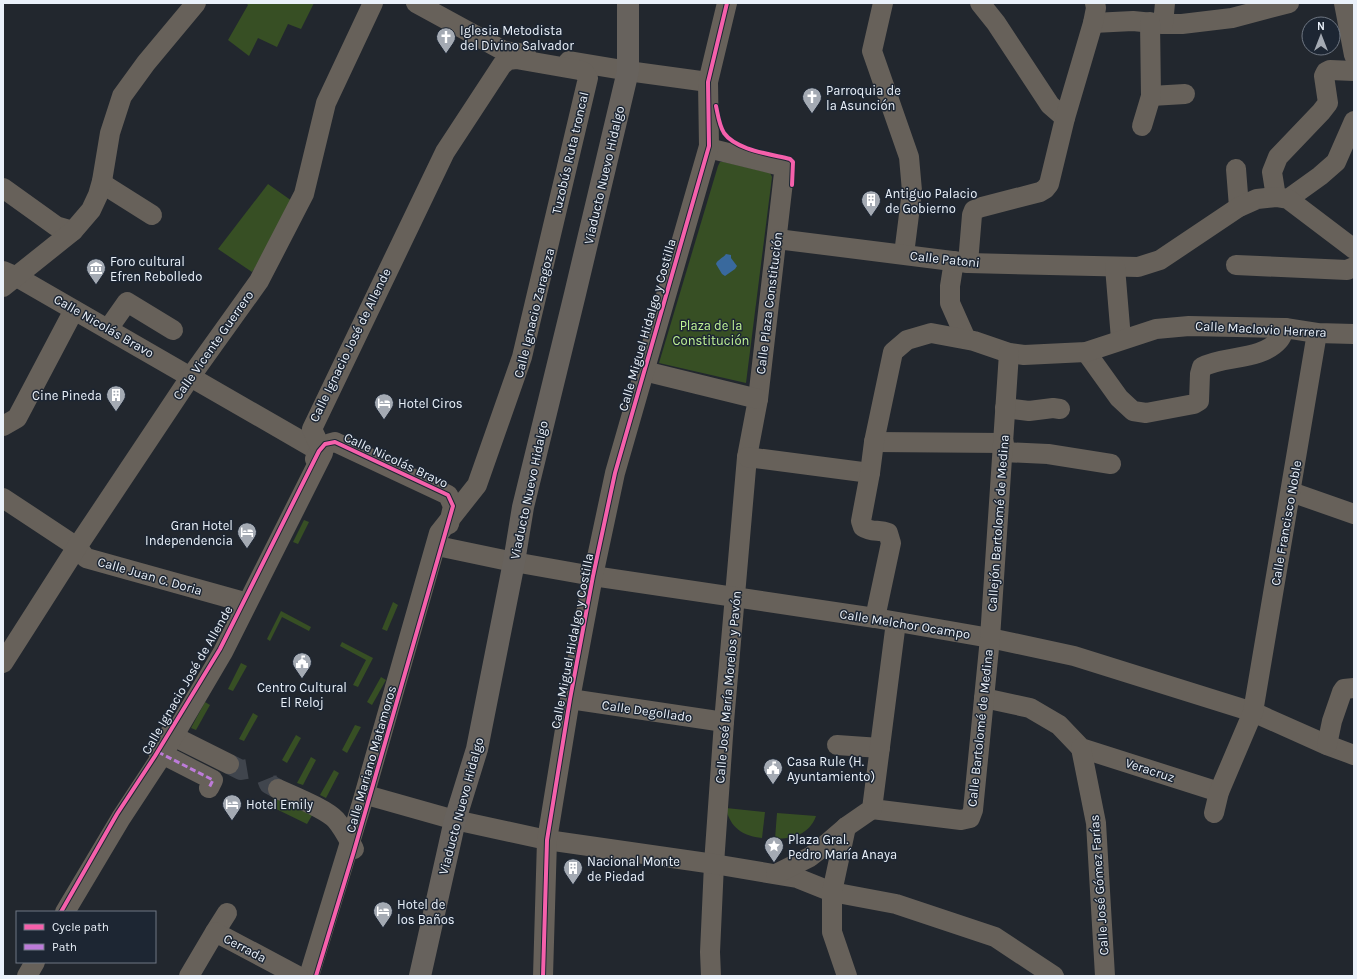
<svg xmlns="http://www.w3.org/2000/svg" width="1357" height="979" viewBox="0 0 1357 979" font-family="Karla,sans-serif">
  <rect width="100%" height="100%" fill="#22272e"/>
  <g fill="#374f24">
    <polygon points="246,3 314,3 301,29 288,24 277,47 258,38 249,56 228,40 248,5"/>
    <polygon points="720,162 724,162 770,173 772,177 746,383 659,363 718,166"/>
    <polygon points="268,184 292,201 274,239 252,272 218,249"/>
    <polygon points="304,520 309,522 298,544 293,542"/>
    <polygon points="393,602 398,605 387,631 382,629"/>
    <polygon points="281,611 311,627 309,631 282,617 270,641 267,639"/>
    <polygon points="342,642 373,658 358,687 353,685 366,660 340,646"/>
    <polygon points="241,663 247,666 233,691 228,689"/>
    <polygon points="381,677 386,680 372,705 367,702"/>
    <polygon points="205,702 210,705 196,730 191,728"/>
    <polygon points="253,713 258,716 244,741 239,739"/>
    <polygon points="355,725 361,727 347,753 342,750"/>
    <polygon points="296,735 301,738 287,763 282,760"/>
    <polygon points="311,757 316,760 303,785 297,783"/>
    <polygon points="334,770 339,773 326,798 320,795"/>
    <polygon points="276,793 314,812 307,824 270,806"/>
    <path d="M726 808 765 812 762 838C743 836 730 828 726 808Z"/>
    <path d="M777 813 816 816C809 835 793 838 775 839Z"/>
  </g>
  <path fill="#39699d" d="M726 254 731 255V258L737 266 735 269 725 276 722 274 716 264C717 260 723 258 726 254Z"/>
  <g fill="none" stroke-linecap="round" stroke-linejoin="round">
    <g stroke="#40454d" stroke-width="20" stroke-dasharray="20 10" stroke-linecap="butt">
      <polyline points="229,764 241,770 247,769"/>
      <polyline points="267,779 269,784 278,789"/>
    </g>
    <g stroke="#67615a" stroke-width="20">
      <polyline points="416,3 504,51 526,54"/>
      <polyline points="883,3 872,51 909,157 912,191 904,254"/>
      <polyline points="980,3 996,23 1050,105 1065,118"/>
      <polyline points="1344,3 1354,55"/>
      <polyline points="1093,23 1133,21 1163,24 1182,24 1232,18 1289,3"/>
      <polyline points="1163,24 1165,3"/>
      <polyline points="569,61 635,72 708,82"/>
      <polyline points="1151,96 1185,94"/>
      <polyline points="1142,126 1151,96 1150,22"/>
      <polyline points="709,146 712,149 777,165 782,167 784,173 758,399 747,457 724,722 714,864 710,952 711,976"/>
      <polyline points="1236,169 1239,207"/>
      <polyline points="102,181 106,186 152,215"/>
      <polyline points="3,188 56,226 73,231"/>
      <polyline points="1276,197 1272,172 1278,157 1321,112 1328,103 1324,76 1326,72 1330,70 1354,71"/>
      <polyline points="1288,199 1320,176 1336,162 1354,121"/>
      <polyline points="777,239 968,263 1138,267 1160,260 1239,207 1257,199 1276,197 1288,199 1354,249"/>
      <polyline points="954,261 950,286 950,303 966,339"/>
      <polyline points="968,263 972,215 974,210 982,207 1040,192 1045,189 1049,184 1065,118 1093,23 1096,8 1095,3"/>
      <polyline points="1236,265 1347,270 1354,267"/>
      <polyline points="1115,267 1121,339"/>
      <polyline points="3,271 17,277 319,451"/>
      <polyline points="3,287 73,231 91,210 98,195 102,181 110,133 122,96 146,63 196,3"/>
      <polyline points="108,329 127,302 173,330"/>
      <path d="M1086 352 1119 398 1133 411 1146 413 1194 404 1199 401 1200 374 1202 367C1224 355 1261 361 1279 340 1282 337 1283 332 1285 328"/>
      <polyline points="644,371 758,399"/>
      <polyline points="1005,408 1029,411 1053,408 1060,409"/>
      <polyline points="3,426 17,418 74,310"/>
      <polyline points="874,442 1004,443"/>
      <polyline points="1003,452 1048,454 1111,464"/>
      <polyline points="747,457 870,473"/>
      <path d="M315 459C320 448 322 445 335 442L448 495 453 506 449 524"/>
      <polyline points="1291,492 1354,514"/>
      <polyline points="3,498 77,547 86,558 244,602"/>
      <polyline points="442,547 514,562 593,576 875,618 990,638 1074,656 1253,712 1327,745 1354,755"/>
      <path d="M875 618 891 543 888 533C879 529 872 533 863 527L861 521 870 473 874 442 893 352 907 340 931 333 974 341 1009 353 1024 355 1086 352 1156 329 1189 326 1285 328 1317 333 1354 334"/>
      <polyline points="3,663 77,547 191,376 259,281 304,194 326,103 373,3"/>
      <polyline points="984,698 1030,708 1059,725 1081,748 1219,792"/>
      <polyline points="570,699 724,722"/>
      <polyline points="169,734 229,764"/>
      <polyline points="837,745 880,748"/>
      <polyline points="1327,745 1332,721 1342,692 1344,689 1354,688"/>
      <polyline points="1081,748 1096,823 1105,976"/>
      <polyline points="158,752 213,780 209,788"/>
      <path d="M278 789C293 796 326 809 336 820 343 828 349 840 354 849"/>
      <polyline points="370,796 455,820 547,840 714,864 797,878 832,892 896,904 995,937 1054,976"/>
      <polyline points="872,809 961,820 970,818 973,810 990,638 1009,353"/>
      <polyline points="1214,813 1219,792 1253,712 1317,333"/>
      <polyline points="846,827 832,892 832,932 847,976"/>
      <polyline points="776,874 810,857 824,846 846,827 872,809 896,622"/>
      <polyline points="65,912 121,818 163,754 223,652 323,453 312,429 445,152 502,65 508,60 516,59 579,70 584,72 588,78 522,357 477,485 439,533 362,803 309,976"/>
      <polyline points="215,932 227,913"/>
      <polyline points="27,976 35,962"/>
      <polyline points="189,976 215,932 298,976"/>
      <polyline points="543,976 547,840 570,699 593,576 615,473 709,146 708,82 727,3"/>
    </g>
    <polyline stroke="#67625d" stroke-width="22" points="420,976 455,820 477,749 514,562 523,507 575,294 628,71 628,3"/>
    <polyline stroke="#bd7bd9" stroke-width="3" stroke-dasharray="6 3" stroke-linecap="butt" points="158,752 213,780 209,788"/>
    <g stroke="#1d2633" stroke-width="6">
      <g id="cycleway">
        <path d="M716 106C718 115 719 125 724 133 736 150 770 154 790 159L793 162 792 185"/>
        <polyline points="61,912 117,814 155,756 220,649 319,451 325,444 335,442 448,495 453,506 354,851 316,976"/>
        <polyline points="543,976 547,840 570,699 593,576 615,473 709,146 708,82 727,3"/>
      </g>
    </g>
    <use href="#cycleway" stroke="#f560ab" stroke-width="4"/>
  </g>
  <defs>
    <g id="church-pin" transform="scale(1)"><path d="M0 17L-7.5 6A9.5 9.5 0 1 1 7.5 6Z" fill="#a4aab3" stroke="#1d2633"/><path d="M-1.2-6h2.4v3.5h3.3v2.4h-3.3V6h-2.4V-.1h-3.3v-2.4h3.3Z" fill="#fff"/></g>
    <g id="building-pin" transform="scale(1)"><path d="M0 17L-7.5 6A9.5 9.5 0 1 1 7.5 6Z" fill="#a4aab3" stroke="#1d2633"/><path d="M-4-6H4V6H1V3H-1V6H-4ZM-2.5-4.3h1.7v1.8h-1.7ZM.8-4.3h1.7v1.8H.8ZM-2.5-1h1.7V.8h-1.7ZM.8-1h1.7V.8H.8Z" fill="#fff"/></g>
    <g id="museum-pin" transform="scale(1)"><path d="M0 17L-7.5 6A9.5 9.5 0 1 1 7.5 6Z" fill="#a4aab3" stroke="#1d2633"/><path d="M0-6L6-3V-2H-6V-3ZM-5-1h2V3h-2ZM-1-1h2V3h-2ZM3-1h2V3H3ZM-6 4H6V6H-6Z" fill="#fff"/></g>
    <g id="hotel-pin" transform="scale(1)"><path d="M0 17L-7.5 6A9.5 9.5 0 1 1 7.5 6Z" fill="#a4aab3" stroke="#1d2633"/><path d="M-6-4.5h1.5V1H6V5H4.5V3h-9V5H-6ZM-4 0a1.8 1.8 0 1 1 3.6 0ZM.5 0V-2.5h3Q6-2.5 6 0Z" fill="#fff"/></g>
    <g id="civic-pin" transform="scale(1)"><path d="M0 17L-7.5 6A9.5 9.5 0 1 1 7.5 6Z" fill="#a4aab3" stroke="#1d2633"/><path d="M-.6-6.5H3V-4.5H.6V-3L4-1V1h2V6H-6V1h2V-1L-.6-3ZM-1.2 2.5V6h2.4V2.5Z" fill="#fff"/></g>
    <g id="sight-pin" transform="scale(1)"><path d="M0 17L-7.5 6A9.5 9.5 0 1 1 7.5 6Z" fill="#a4aab3" stroke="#1d2633"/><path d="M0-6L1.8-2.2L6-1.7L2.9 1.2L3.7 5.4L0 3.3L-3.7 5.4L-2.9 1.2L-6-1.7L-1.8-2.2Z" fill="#fff"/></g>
  </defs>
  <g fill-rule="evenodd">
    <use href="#church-pin" x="446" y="37"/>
    <use href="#church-pin" x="812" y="97"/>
    <use href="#building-pin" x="871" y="200"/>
    <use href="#museum-pin" x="96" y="268"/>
    <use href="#building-pin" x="116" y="395"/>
    <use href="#hotel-pin" x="384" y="403"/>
    <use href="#hotel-pin" x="247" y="532"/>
    <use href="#civic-pin" x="302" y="662"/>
    <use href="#civic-pin" x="773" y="768"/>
    <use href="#hotel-pin" x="232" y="804"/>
    <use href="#sight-pin" x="774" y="846"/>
    <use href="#building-pin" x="573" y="868"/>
    <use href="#hotel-pin" x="383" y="911"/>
  </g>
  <g text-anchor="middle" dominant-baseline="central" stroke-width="3" stroke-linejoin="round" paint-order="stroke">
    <g font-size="13" fill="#eaf1fa" stroke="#1d2633" text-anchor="start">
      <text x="460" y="30">Iglesia Metodista<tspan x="460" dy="15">del Divino Salvador</tspan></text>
      <text x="826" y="90">Parroquia de<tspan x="826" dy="15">la Asunción</tspan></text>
      <text x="885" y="193">Antiguo Palacio<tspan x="885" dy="15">de Gobierno</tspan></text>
      <text x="110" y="261">Foro cultural<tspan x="110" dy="15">Efren Rebolledo</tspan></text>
      <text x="102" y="395" text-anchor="end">Cine Pineda</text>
      <text x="398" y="403">Hotel Ciros</text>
      <text x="233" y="525" text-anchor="end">Gran Hotel<tspan x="233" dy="15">Independencia</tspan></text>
      <text x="302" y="687" text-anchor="middle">Centro Cultural<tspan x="302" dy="15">El Reloj</tspan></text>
      <text x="787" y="761">Casa Rule (H.<tspan x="787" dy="15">Ayuntamiento)</tspan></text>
      <text x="246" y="804">Hotel Emily</text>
      <text x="788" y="839">Plaza Gral.<tspan x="788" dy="15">Pedro María Anaya</tspan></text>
      <text x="587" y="861">Nacional Monte<tspan x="587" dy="15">de Piedad</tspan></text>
      <text x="397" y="904">Hotel de<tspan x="397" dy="15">los Baños</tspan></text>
    </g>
    <g font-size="13" fill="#eaf1fa" stroke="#1d2633">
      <text transform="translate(570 153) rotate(-77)">Tuzobús Ruta troncal</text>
      <text transform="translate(604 175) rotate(-77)">Viaducto Nuevo Hidalgo</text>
      <text transform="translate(945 259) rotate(6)">Calle Patoni</text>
      <text transform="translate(769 303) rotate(-83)">Calle Plaza Constitución</text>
      <text transform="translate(534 313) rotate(-76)">Calle Ignacio Zaragoza</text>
      <text transform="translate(647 325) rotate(-74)">Calle Miguel Hidalgo y Costilla</text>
      <text transform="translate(104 326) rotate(30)">Calle Nicolás Bravo</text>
      <text transform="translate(1261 329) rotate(3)">Calle Maclovio Herrera</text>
      <text transform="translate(213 345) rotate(-55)">Calle Vicente Guerrero</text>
      <text transform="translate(350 345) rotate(-64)">Calle Ignacio José de Allende</text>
      <text transform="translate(396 460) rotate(25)">Calle Nicolás Bravo</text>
      <text transform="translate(529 490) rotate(-78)">Viaducto Nuevo Hidalgo</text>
      <text transform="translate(998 523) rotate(-86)">Callejón Bartolomé de Medina</text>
      <text transform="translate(1286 523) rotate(-80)">Calle Francisco Noble</text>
      <text transform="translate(150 576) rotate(16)">Calle Juan C. Doria</text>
      <text transform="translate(905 624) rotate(9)">Calle Melchor Ocampo</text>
      <text transform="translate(572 641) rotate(-79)">Calle Miguel Hidalgo y Costilla</text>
      <text transform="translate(187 680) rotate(-60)">Calle Ignacio José de Allende</text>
      <text transform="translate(728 687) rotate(-85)">Calle José María Morelos y Pavón</text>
      <text transform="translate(647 711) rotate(8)">Calle Degollado</text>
      <text transform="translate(980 728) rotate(-84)">Calle Bartolomé de Medina</text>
      <text transform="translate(371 759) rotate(-74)">Calle Mariano Matamoros</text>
      <text transform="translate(1150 770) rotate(18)">Veracruz</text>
      <text transform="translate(461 806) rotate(-75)">Viaducto Nuevo Hidalgo</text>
      <text transform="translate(1099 885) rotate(-94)">Calle José Gómez Farías</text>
      <text transform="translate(245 948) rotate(28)">Cerrada</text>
    </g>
    <g font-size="13" fill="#c1f695" stroke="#1d2633">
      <text x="711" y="325">Plaza de la<tspan x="711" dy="15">Constitución</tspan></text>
    </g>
  </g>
  <rect width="1357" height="979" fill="none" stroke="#eaf1fa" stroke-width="8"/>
  <rect x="16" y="911" width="140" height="52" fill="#1d2633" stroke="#6f7783"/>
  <rect x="24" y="924" width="20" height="6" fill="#f560ab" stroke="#6f7783"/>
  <text x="52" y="931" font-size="12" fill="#eaf1fa">Cycle path</text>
  <rect x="24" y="944" width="20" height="6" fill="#bd7bd9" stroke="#6f7783"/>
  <text x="52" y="951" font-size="12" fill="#eaf1fa">Path</text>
  <g transform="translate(1321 36)"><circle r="19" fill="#1d2633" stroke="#6f7783"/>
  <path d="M0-3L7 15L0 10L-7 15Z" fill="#a4aab3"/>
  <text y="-6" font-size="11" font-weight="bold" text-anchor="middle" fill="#eaf1fa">N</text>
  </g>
</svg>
